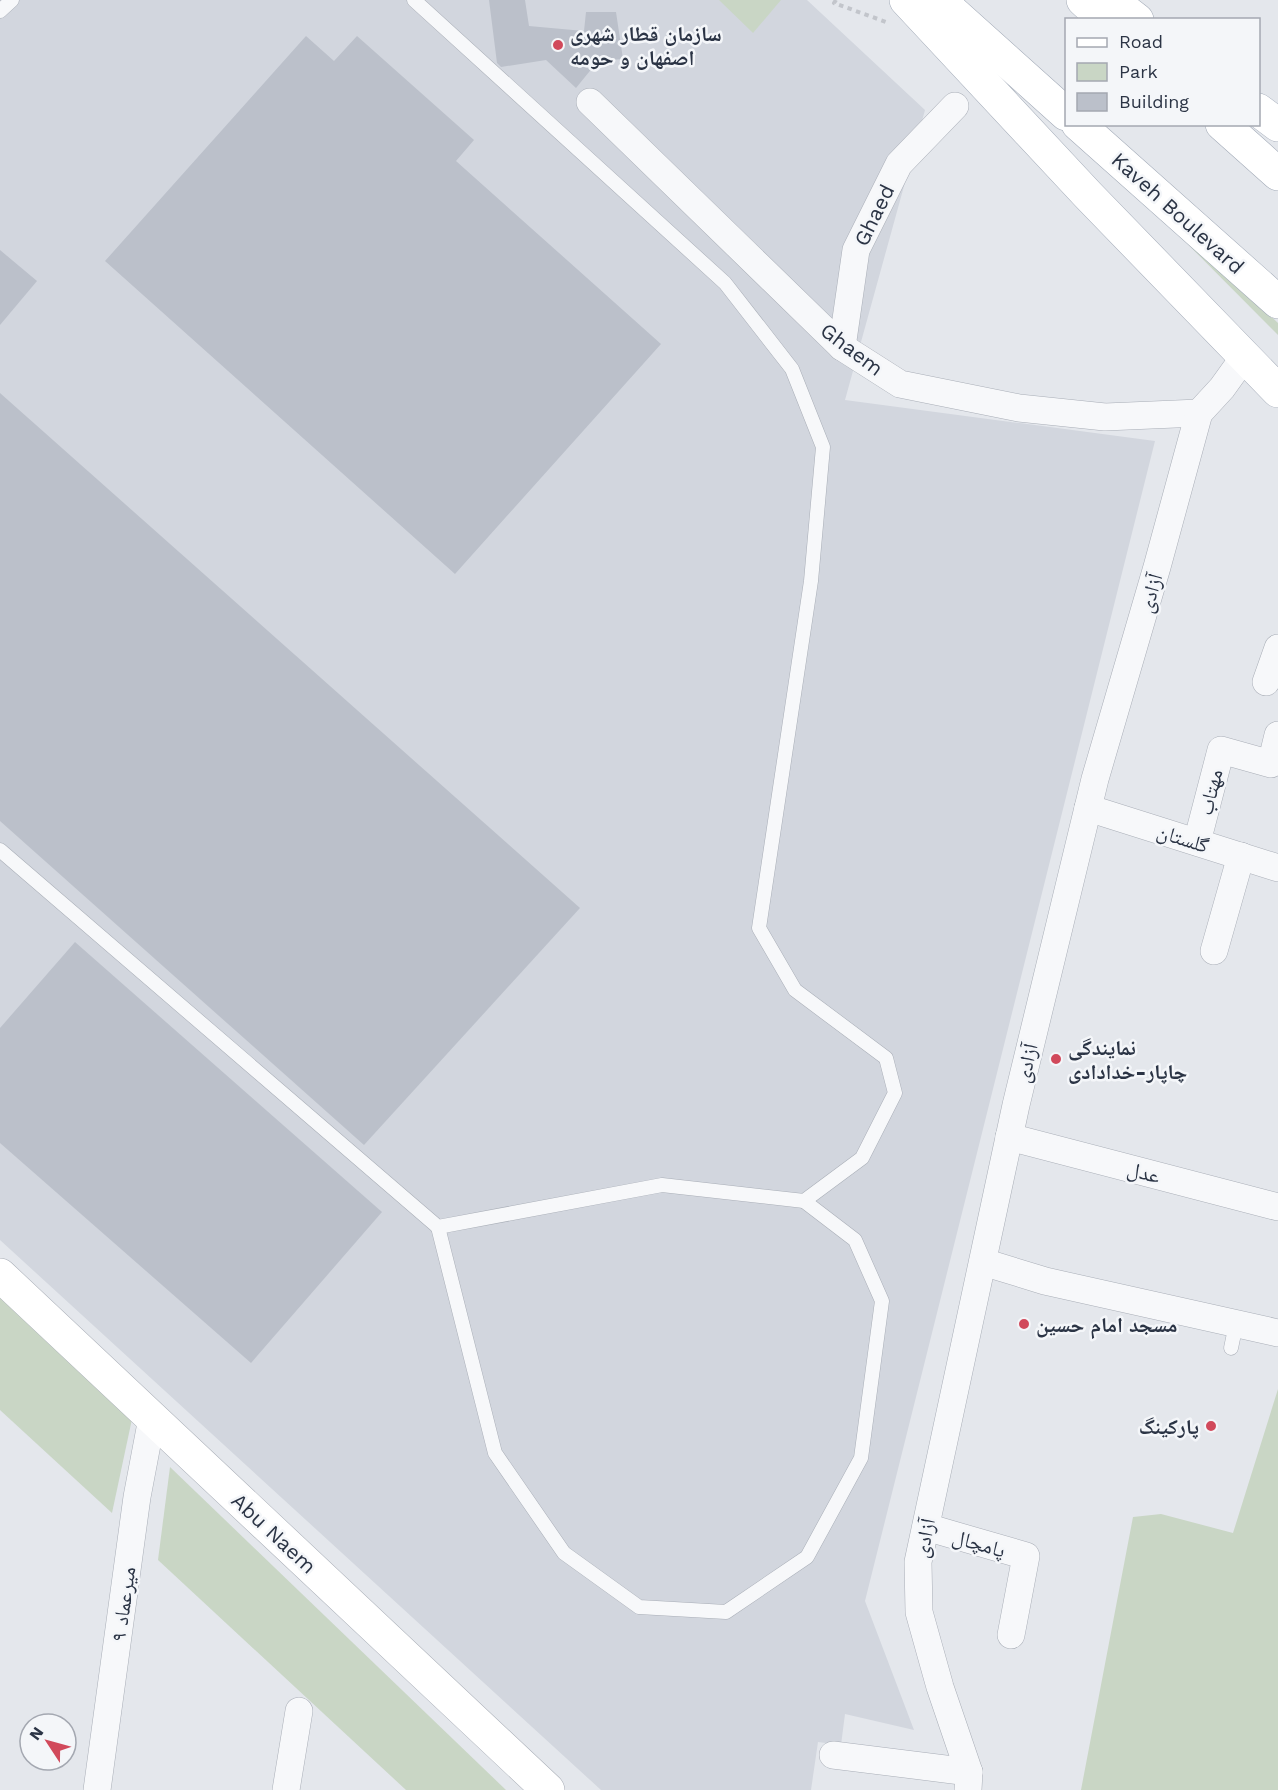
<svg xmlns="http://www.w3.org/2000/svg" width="1278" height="1790" viewBox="0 0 1278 1790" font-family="'Work Sans','Noto Naskh Arabic',sans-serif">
  <rect width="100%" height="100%" fill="#e4e7ec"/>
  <polygon fill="#d2d6de" points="0,0 807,0 925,110 845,400 1155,441 865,1601 914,1730 845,1714 841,1745 818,1742 811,1790 601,1790 0,1240"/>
  <g fill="#c9d6c5">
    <polygon points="719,0 781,0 753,33"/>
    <polygon points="1120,176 1278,323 1278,335"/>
    <polygon points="0,1292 132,1419 112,1513 0,1410"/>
    <polygon points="1278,1389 1278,1790 1081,1790 1133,1517 1161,1514 1233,1533"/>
    <polygon points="170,1467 506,1790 406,1790 158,1560"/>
  </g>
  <g fill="#bbc0ca">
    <polygon points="489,0 525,0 529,26 584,31 586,12 616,12 623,59 598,61 576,88 546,60 501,67 497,63"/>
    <polygon points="306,36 334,61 357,36 474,140 456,161 661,344 455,574 105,261"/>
    <polygon points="0,250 37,281 0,325"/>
    <polygon points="0,393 580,908 364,1145 0,821"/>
    <polygon points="75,942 382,1212 251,1363 0,1143 0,1028"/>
  </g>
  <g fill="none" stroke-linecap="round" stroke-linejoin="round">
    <g stroke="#a9aeb7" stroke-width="15">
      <g id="service">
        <polyline points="0,11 12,0"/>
        <polyline points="0,850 438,1227 662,1185 804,1201 862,1158 895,1093 886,1058 795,990 759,928 811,581 823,447 792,369 725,283 414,0"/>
        <polyline points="438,1227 495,1453 564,1553 639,1607 726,1612 807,1557 861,1458 882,1301 855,1240 804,1201"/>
        <polyline points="1231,1348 1236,1324"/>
      </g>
    </g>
    <g stroke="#a9aeb7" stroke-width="28">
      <g id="minor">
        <polyline points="590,102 842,347 900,384 1019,408 1105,417 1199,413"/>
        <polyline points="842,347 856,250 899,164 955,106"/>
        <polyline points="1266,682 1278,648"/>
        <polyline points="1088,808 1278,868"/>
        <polyline points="1197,842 1221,750 1271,764 1278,735"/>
        <polyline points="1214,951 1241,856"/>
        <polyline points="1009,1137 1278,1207"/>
        <polyline points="983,1262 1045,1281 1278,1333"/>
        <polyline points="926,1527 1026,1556 1011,1635"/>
        <polyline points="833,1755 969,1772"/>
        <polyline points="97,1790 137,1497 152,1418"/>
        <polyline points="286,1790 299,1711"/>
        <polyline points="968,1790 969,1772 940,1687 919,1612 918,1562 1016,1105 1095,779 1157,567 1199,413 1222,388 1245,356"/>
      </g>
    </g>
    <g stroke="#a9aeb7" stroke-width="34">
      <polyline id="secondary" points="0,1275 548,1790"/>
    </g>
    <g stroke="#a3abb8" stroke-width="34">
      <g id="primary">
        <polyline points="906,0 1088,195 1278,391"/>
        <polyline points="939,0 1066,114"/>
        <polyline points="1083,0 1105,20"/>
        <polyline points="1111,0 1137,20"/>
        <polyline points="1258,110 1278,125"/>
        <polyline points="1078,124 1278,302"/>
        <polyline points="1222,124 1278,174"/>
      </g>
    </g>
    <polyline stroke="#c2c5cb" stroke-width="4" stroke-dasharray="4.5 4.5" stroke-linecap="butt" points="836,0 834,3 886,22"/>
    <use href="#service" stroke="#f7f8fa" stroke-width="14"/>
    <use href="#minor" stroke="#f7f8fa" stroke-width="27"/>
    <use href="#secondary" stroke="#fff" stroke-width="33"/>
    <use href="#primary" stroke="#fff" stroke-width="33"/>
  </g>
  <g fill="#d1495b" stroke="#f4f6f9" stroke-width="2">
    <circle cx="558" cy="45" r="6"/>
    <circle cx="1056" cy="1059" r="6"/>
    <circle cx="1024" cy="1324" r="6"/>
    <circle cx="1211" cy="1426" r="6"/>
  </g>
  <g text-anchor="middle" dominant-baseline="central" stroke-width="5" stroke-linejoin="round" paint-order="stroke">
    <g font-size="21" font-weight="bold" fill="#2b3445" stroke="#f4f6f9" text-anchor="start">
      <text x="570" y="33">سازمان قطار شهری<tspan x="570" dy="24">اصفهان و حومه</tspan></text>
      <text x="1068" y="1047">نمایندگی<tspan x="1068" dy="24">چاپار-خدادادی</tspan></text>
      <text x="1036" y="1324">مسجد امام حسین</text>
      <text x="1199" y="1426" text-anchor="end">پارکینگ</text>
    </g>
    <g font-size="21" fill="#2b3445" stroke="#f4f6f9">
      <text transform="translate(1178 213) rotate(42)">Kaveh Boulevard</text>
      <text transform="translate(874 215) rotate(-64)">Ghaed</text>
      <text transform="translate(852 349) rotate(37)">Ghaem</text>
      <text transform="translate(1150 593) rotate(-74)">آزادی</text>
      <text transform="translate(1210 792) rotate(-76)">مهتاب</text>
      <text transform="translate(1183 838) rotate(18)">گلستان</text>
      <text transform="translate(1026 1063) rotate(-77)">آزادی</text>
      <text transform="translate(1144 1172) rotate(15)">عدل</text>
      <text transform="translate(274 1533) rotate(43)">Abu Naem</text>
      <text transform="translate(924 1538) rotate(-79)">آزادی</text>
      <text transform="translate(979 1543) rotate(16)">پامچال</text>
      <text transform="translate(123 1604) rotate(-82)">میرعماد ۹</text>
    </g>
  </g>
  <rect x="1065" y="18" width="195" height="108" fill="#f4f6f9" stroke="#a4a8b1" stroke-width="1.5"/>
  <rect x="1077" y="38" width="30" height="9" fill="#ffffff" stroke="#a4a8b1" stroke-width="1.5"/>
  <text x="1119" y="48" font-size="18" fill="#2b3445">Road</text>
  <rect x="1077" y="63" width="30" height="18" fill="#c9d6c5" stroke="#a4a8b1" stroke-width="1.5"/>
  <text x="1119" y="78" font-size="18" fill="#2b3445">Park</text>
  <rect x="1077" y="93" width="30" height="18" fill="#bbc0ca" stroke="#a4a8b1" stroke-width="1.5"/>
  <text x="1119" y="108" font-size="18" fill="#2b3445">Building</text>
  <g transform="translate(48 1742) rotate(306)"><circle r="28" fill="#f4f6f9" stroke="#a4a8b1" stroke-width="1.5"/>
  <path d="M0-4.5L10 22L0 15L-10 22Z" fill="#d1495b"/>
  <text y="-9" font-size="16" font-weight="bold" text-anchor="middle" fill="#2b3445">N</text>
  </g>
</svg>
